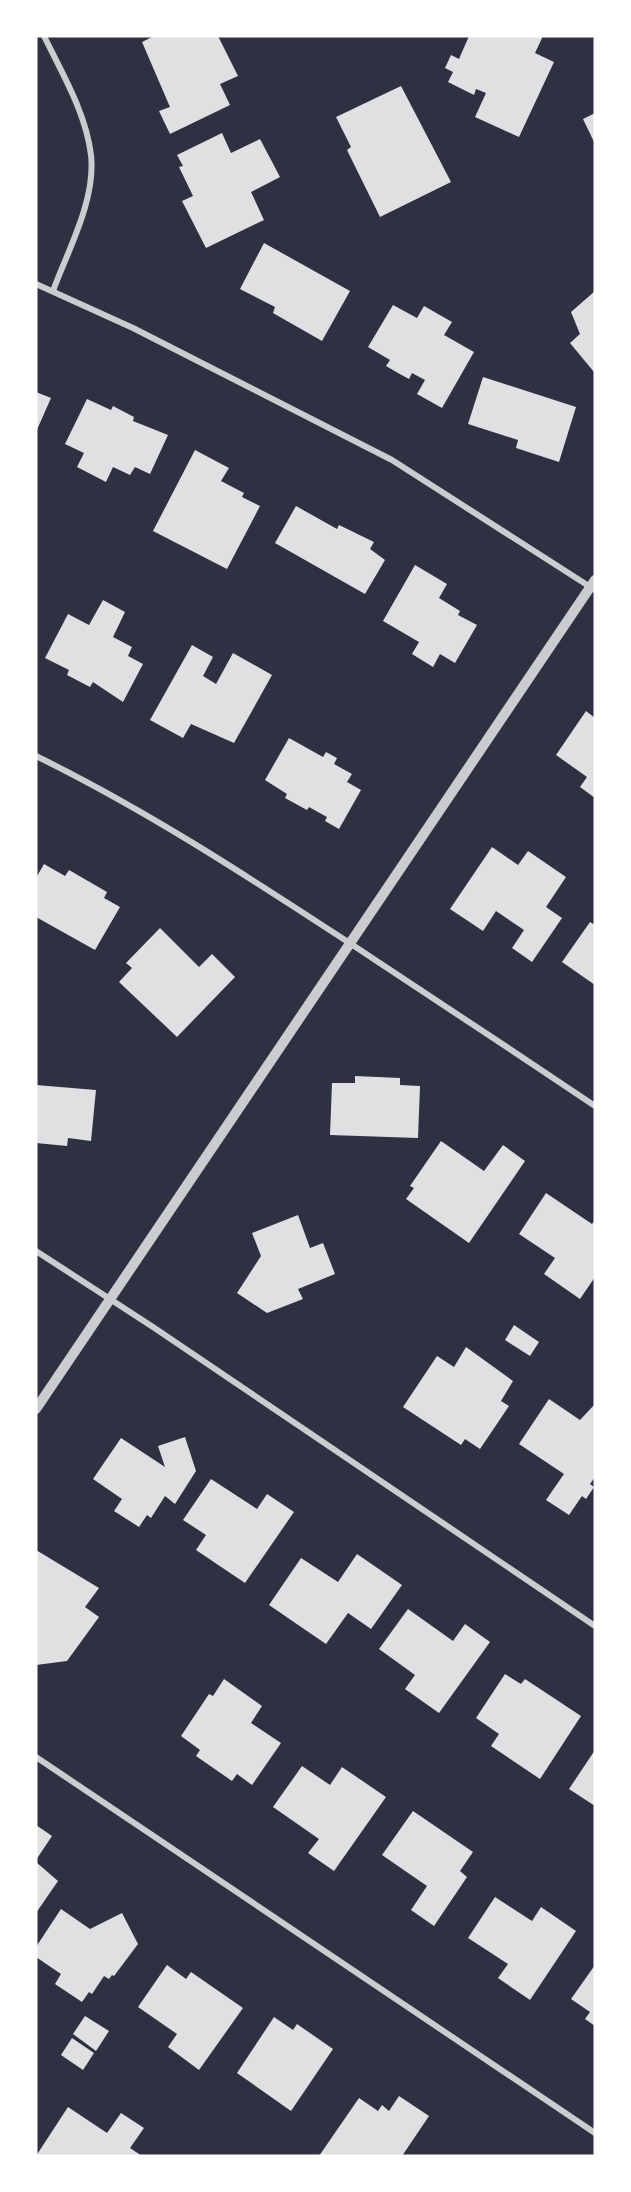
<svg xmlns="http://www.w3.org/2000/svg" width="631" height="2192" viewBox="0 0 631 2192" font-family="'Asap Condensed',sans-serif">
  <rect width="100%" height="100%" fill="#2d3142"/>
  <g fill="#e0e0e3">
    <polygon points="154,36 218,36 238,76 220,84 230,105 170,134 159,111 170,107 142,42"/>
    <polygon points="469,36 543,36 535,53 554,62 519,137 475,117 486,93 476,89 474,95 448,82 453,72 445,68 451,55 459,59"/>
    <polygon points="401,86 451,182 380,217 347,150 351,147 336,117"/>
    <polygon points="595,113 595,144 583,119"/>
    <polygon points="222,133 231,153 260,139 280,177 251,192 264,220 206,248 182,201 193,196 179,167 183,166 177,155"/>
    <polygon points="264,243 350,291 322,341 273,313 275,307 240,289"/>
    <polygon points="595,291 595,370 594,372 570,343 580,334 571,312"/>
    <polygon points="393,305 417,318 424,306 452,322 444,335 474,352 442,408 417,394 425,380 412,373 409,379 398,373 386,366 390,360 368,347"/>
    <polygon points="483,377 576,407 559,462 516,448 518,440 468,424"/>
    <polygon points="36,392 51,398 36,432"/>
    <polygon points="87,399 111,410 113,406 134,417 133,421 168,435 150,474 135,467 130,475 113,467 106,482 77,467 84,453 65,444"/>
    <polygon points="195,450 229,468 221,481 244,493 242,497 260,506 227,569 153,531"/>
    <polygon points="296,506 337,529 339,525 374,542 370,549 385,560 365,594 275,543"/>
    <polygon points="415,565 447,584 439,598 460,611 458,615 477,625 455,663 440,654 433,667 412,654 419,642 383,621"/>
    <polygon points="103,600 125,612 113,637 132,647 128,656 143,664 123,702 93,682 90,687 67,675 69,670 45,658 68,614 89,625"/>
    <polygon points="192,645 213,657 203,676 216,684 233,653 272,675 234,743 191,724 183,738 150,720"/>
    <polygon points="586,711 595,718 595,798 580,787 587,777 556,755"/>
    <polygon points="289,738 323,757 326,752 337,758 334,764 352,774 347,782 361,790 339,829 325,821 327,817 309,807 307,810 285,798 287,794 265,780"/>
    <polygon points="492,847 518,865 528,851 566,877 546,907 562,918 532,962 512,948 524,930 496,911 483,931 450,909"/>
    <polygon points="44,864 65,876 69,870 107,892 104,898 120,907 95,950 36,917 36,878"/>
    <polygon points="590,922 595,925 595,985 562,962"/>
    <polygon points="160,928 199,967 212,954 235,977 177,1037 119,982 132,968 126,963"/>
    <polygon points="355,1076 400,1078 400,1085 420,1086 418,1138 330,1135 332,1083 355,1083"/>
    <polygon points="36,1085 96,1090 91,1141 68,1138 67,1146 36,1143"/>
    <polygon points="441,1141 484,1171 503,1145 525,1161 469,1243 406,1199 414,1188 410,1186"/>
    <polygon points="546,1193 592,1224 595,1220 595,1277 580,1299 544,1274 555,1258 519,1234"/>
    <polygon points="298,1215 310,1248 323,1243 335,1274 298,1289 303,1299 267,1313 237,1293 261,1256 252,1233"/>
    <polygon points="514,1325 539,1342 530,1356 505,1340"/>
    <polygon points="466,1347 513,1381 501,1401 509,1406 480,1449 465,1439 461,1445 403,1407 437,1356 454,1367"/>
    <polygon points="549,1399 580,1420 595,1404 595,1477 590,1484 594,1487 586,1499 582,1496 569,1515 546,1500 564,1474 519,1444"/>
    <polygon points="185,1437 196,1471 175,1504 165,1496 151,1518 147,1515 139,1527 114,1511 122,1499 93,1479 121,1438 165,1467 158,1446"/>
    <polygon points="211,1479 257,1509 267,1494 294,1512 245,1583 196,1550 206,1535 183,1520"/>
    <polygon points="36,1550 99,1588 85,1607 99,1617 67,1661 36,1665"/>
    <polygon points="357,1554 402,1585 371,1629 348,1613 326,1644 269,1605 301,1558 338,1582"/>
    <polygon points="408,1609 453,1641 465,1624 490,1642 439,1713 405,1689 415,1675 379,1649"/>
    <polygon points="505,1674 521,1684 525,1679 581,1716 540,1779 491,1746 499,1734 476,1718"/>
    <polygon points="224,1679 262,1706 251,1723 281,1743 252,1785 237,1774 232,1781 196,1756 200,1750 181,1736 209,1694 213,1696"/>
    <polygon points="595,1750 595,1806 569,1789"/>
    <polygon points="302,1766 330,1785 342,1767 386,1797 334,1871 308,1853 319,1839 273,1807"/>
    <polygon points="413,1811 473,1852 460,1871 467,1877 434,1926 411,1910 427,1886 382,1855"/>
    <polygon points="36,1825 52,1836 36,1860"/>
    <polygon points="36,1862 58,1881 36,1913"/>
    <polygon points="495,1897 532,1921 541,1907 576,1931 530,2000 498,1978 508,1964 468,1938"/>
    <polygon points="61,1909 90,1929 122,1913 138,1944 114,1976 112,1975 109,1979 104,1976 92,1994 89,1992 82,2002 55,1984 61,1974 36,1957 36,1947"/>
    <polygon points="167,1965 186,1979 191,1972 243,2008 199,2070 168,2047 177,2034 138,2007"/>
    <polygon points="595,1965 595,2026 585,2019 590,2012 571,1999"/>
    <polygon points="85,2016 109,2031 96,2051 73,2034"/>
    <polygon points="274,2017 293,2030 297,2024 333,2049 291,2111 237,2073"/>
    <polygon points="72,2038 94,2053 83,2070 61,2055"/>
    <polygon points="399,2096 429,2116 402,2156 319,2156 359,2098 378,2111 382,2105 389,2111"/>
    <polygon points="68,2107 107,2133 121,2113 144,2128 130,2148 142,2156 36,2156"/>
  </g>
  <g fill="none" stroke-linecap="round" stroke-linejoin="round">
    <g stroke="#caccd0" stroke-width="6">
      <path d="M44 36C62 73 86 113 91 155 96 200 68 250 53 291"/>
      <polyline points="36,284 133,328 392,460 595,590"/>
      <path d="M36 756C144 809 244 874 345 940 428 995 512 1050 595 1106"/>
      <polyline points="36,1251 153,1327 595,1626"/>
      <polyline points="36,1757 595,2133"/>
    </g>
    <polyline stroke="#caccd0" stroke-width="10" points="36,1409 595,580"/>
  </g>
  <rect width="631" height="2192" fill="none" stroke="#ffffff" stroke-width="75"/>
</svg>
